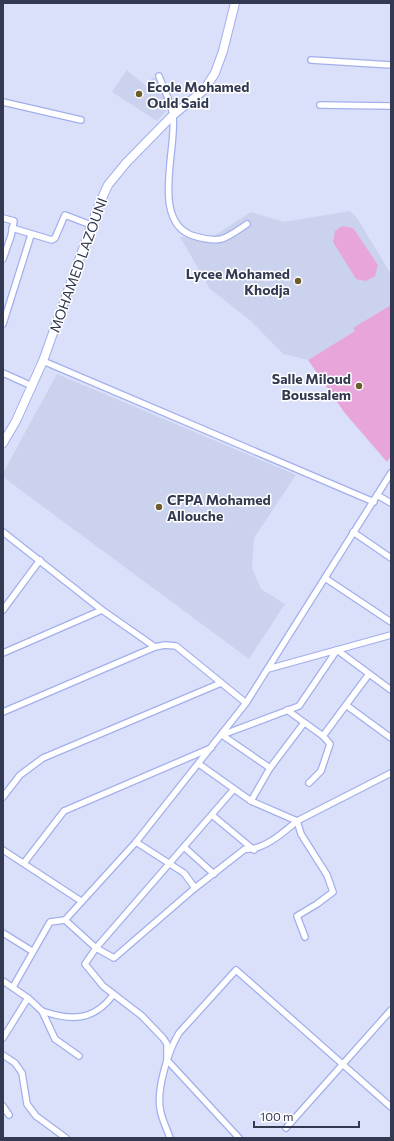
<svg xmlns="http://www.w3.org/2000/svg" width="394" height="1141" viewBox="0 0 394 1141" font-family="Commissioner,sans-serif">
  <rect width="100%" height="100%" fill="#dae0f9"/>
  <g fill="#cbd2ee">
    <polygon points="127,70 146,86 153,77 158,81 163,97 171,106 157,121 112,92"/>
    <polygon points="350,211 357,218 391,274 391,305 354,328 355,331 308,360 283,354 251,321 210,289 180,237 214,236 251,212 284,222"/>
    <polygon points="57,374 296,475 254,538 252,568 261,589 285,604 249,659 3,477 3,473"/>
  </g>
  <g fill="#e8a5d9">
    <polygon points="342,226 353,228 378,265 375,276 366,281 356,279 333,242 335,231"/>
    <polygon points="391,305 391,456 387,462 344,412 308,360 355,331 353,328"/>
  </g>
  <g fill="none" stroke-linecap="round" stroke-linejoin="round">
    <g stroke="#a2afec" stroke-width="8">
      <g id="minor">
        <polyline points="311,60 391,65"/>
        <path d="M159 76C163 87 172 105 173 116 177 149 150 223 194 236 222 244 225 239 247 224"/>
        <polyline points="3,102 81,120"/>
        <polyline points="320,105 391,106"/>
        <polyline points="3,218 14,221 11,236 3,259"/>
        <polyline points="12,228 52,240 55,238 65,215 91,225"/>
        <polyline points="3,324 31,235"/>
        <polyline points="43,361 374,502"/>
        <polyline points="3,373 32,386"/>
        <polyline points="377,495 391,503"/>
        <polyline points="3,532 102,610 155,647 165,645 176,646 246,703"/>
        <polyline points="353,532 391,558"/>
        <polyline points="325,578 391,622"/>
        <polyline points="3,610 40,560"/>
        <polyline points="3,653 102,610"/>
        <polyline points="268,669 391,635"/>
        <polyline points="346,705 391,738"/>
        <polyline points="287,710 323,736 369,674"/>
        <polyline points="3,712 155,647"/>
        <polyline points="222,735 299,706 337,650 391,690"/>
        <polyline points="222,735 270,768"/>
        <polyline points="199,764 251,801 297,821 301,834 327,875 333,892 317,904 297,916 305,937"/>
        <polyline points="309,783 321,771 330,744 323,736"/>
        <polyline points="234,789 96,948 85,964 103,986 142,1016 163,1038 167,1044 167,1060 239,1138"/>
        <polyline points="3,797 20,775 43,758 221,683"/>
        <polyline points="251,801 270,768 304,723"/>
        <polyline points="212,815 254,850"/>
        <path d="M136 842 184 873 195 888 245 849C263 851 284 832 297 821L391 773"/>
        <polyline points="184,847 214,874"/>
        <polyline points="3,850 81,901"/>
        <polyline points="24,863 64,811 211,748"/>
        <polyline points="65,920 96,948 114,958 195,888"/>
        <polyline points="3,933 32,951"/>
        <polyline points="3,981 28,998 42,1011 55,1039 79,1056"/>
        <polyline points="13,987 50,922 65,920 136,842 246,703 391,473"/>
        <path d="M42 1011C71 1021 94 1021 113 995"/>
        <polyline points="3,1038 28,998"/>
        <polyline points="3,1055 15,1063 22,1073 27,1104 36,1116 66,1138"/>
        <polyline points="3,1106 9,1115"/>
        <polyline points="286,1128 391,1010"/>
        <path d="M170 1138C167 1129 161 1118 160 1108 157 1088 168 1051 179 1033L236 970 391 1107"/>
      </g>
    </g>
    <g stroke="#a2afec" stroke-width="10">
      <polyline id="secondary" points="3,443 16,421 43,361 98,207 108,185 126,163 173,115 204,90 215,73 223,51 235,3"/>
    </g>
    <use href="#minor" stroke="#fff" stroke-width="5.5"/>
    <use href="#secondary" stroke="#fff" stroke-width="8"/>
  </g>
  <g fill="#6b5e2b" stroke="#fff" stroke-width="1.5">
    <circle cx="139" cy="94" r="4"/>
    <circle cx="298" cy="281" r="4"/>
    <circle cx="359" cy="386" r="4"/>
    <circle cx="159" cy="507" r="4"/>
  </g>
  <g text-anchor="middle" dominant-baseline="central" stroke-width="3" stroke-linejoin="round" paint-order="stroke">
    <g font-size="14" font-weight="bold" fill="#343952" stroke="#fff" text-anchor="start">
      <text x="147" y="86">Ecole Mohamed<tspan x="147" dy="16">Ould Said</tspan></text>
      <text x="290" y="273" text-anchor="end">Lycee Mohamed<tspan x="290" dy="16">Khodja</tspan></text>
      <text x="351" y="378" text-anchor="end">Salle Miloud<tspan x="351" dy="16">Boussalem</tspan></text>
      <text x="167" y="499">CFPA Mohamed<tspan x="167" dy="16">Allouche</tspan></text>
    </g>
    <g font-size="14" fill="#343952" stroke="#fff">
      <text transform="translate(78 265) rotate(-70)">MOHAMED LAZOUNI</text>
    </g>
  </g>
  <rect width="394" height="1141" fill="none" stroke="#343952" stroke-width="8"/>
  <path d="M254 1121v6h105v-6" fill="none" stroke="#343952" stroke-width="2"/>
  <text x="260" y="1121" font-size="12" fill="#343952" stroke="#ffffff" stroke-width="3" paint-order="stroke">100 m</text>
</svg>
